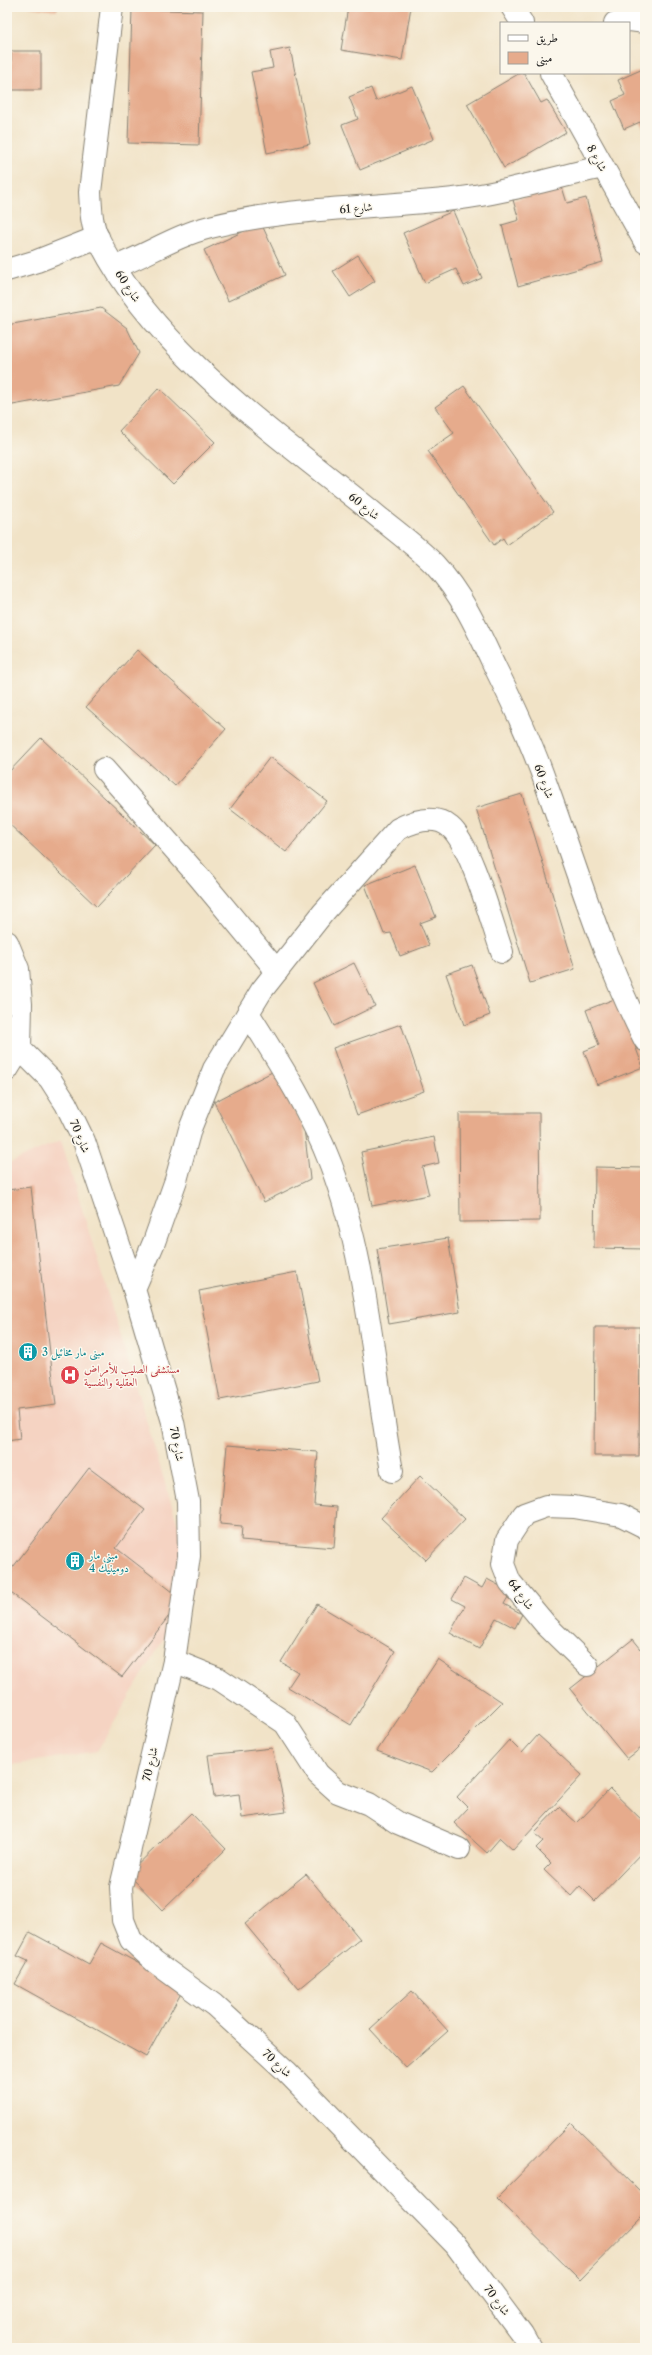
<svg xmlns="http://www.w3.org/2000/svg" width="652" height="2355" viewBox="0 0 652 2355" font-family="'Libre Caslon Text',Amiri,serif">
  <rect width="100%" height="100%" fill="#fbf7ec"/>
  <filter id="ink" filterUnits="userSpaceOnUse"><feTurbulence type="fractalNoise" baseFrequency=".025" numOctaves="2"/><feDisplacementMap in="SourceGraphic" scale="8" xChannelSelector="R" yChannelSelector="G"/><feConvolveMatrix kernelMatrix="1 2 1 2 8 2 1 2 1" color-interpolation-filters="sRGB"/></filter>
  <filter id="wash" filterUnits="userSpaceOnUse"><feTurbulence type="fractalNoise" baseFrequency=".012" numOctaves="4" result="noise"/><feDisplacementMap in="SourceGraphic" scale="16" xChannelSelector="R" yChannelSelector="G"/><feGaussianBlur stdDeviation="0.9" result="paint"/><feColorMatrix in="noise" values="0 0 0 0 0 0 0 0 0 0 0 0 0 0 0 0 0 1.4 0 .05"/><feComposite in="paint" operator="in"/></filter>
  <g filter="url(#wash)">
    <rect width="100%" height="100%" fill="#f1e3c7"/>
    <polygon fill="#f5d3c2" points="61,1140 196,1585 97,1751 7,1766 7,1164"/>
    <g id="blocks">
      <g fill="#e6ab8c">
        <polygon points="28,7 57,7 57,11"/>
        <polygon points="348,7 411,7 402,60 341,50"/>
        <polygon points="132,9 203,11 199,145 128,143"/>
        <polygon points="290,48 310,144 267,153 251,72 273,68 270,52"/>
        <rect x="11" y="51" width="30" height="39"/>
        <polygon points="645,68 645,133 640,122 624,129 612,101 625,95 618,80"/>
        <polygon points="520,73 524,73 541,103 547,100 566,132 504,168 467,104"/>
        <polygon points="412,86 434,139 360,170 342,125 358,119 349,97 371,88 376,101"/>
        <polygon points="562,187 567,203 586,198 603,262 518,286 502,225 519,220 513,200"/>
        <polygon points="453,211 482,278 464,286 456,269 425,283 403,233"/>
        <polygon points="261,223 285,275 228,301 204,250"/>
        <polygon points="358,255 375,281 350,297 333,271"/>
        <polygon points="101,308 127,328 139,353 119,386 7,406 7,325"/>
        <polygon points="464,386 553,512 507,545 503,538 494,545 428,451 454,433 435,407"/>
        <polygon points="159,388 215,442 173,484 119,431"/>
        <polygon points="137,650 226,729 175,786 86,707"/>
        <polygon points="41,738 155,845 97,907 7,822 7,774"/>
        <polygon points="270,757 327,801 286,852 230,809"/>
        <polygon points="522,794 575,969 530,983 476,808"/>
        <polygon points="415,865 436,917 420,923 429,945 400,956 391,933 384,934 365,885"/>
        <polygon points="354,963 375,1006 334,1026 313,983"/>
        <polygon points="472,965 490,1015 464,1025 446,974"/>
        <polygon points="617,998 643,1067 597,1085 584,1051 599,1045 586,1010"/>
        <polygon points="401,1024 424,1091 357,1115 333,1048"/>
        <polygon points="274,1071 304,1128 310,1179 264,1202 214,1102"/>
        <polygon points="459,1113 539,1113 540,1221 460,1222"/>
        <polygon points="434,1137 439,1163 422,1167 429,1195 372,1206 361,1152"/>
        <polygon points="595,1167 645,1168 645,1249 594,1248"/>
        <polygon points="31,1187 56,1405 17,1410 20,1439 7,1441 7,1190"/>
        <polygon points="448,1238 460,1312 389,1324 377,1249"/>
        <polygon points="297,1272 318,1381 220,1400 199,1291"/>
        <polygon points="595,1327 640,1327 639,1456 594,1456"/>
        <polygon points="227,1445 318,1452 314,1505 337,1507 334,1548 241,1540 242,1526 220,1524"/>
        <polygon points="89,1468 145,1510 116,1548 182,1599 122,1677 7,1590 7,1575"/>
        <polygon points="420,1476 465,1519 426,1560 381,1518"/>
        <polygon points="464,1578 482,1588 487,1579 511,1592 504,1604 522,1614 515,1628 496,1618 479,1649 450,1633 465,1606 452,1599"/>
        <polygon points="317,1604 395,1651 351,1725 288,1687 298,1672 281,1662"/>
        <polygon points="633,1639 645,1654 645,1745 627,1759 570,1689"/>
        <polygon points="438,1659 502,1702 432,1772 377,1751"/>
        <polygon points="538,1735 582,1775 513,1850 500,1838 487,1853 454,1823 468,1808 457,1797 509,1740 522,1753"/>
        <polygon points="272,1748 286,1812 242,1818 239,1794 214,1797 208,1755"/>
        <polygon points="610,1789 645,1823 645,1849 595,1901 580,1886 571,1896 544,1870 551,1863 536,1848 543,1841 534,1833 559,1807 577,1823"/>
        <polygon points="191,1813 226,1849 163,1910 128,1874"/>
        <polygon points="306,1874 360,1939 299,1989 245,1924"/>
        <polygon points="30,1932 89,1964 101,1943 184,1988 146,2057 15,1984 28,1961 17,1956"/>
        <polygon points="412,1991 448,2031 406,2068 370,2029"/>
        <polygon points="571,2123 645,2196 645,2214 580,2280 497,2198"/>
      </g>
    </g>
  </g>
  <g filter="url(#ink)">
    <use href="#blocks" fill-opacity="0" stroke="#868072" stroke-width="1"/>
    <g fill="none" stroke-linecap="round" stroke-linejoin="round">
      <g stroke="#868072" stroke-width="24">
        <g id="street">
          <path d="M112 7 90 192C91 208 91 224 98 238 152 349 276 434 370 510 391 528 414 544 434 564 462 594 478 630 495 667 514 705 533 746 547 787 578 872 603 959 645 1040"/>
          <polyline points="615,23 630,20 645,22"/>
          <path d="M115 267C147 255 177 235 210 227 288 207 374 208 454 199 504 193 553 178 602 167"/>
          <polyline points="7,270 37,261 98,237"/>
          <polyline points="104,769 199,877 277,971"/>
          <path d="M248 1013C279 1062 310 1110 331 1165 368 1262 373 1369 392 1471"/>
          <path d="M134 1289 154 1242 176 1180 190 1129 214 1069 262 990 323 913 398 829C414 821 435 814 450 827 471 844 492 924 502 952"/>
          <polyline points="174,1661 219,1679 285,1723 318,1774 338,1792 369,1804 398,1823 459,1849"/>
          <polyline points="587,1665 546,1625 510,1582 503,1564 507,1540 524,1514 546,1506 574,1507 621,1515 645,1527"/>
        </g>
      </g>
      <g stroke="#868072" stroke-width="24">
        <g id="secondary">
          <polyline points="512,7 522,23"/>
          <polyline points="551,73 645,242"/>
          <polyline points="7,942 18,969 21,1004 20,1049 7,1070"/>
          <polyline points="20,1049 50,1079 66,1104 84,1141 134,1289 173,1422 188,1501 189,1556 174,1661 121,1887 123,1920 131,1940 155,1962 214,2005 286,2071 455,2244 522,2334 530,2348"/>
        </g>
      </g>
      <use href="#street" stroke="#fff" stroke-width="22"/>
      <use href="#secondary" stroke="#fff" stroke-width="22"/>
    </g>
  </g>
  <defs>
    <g id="building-disc" transform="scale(1)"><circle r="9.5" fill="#0f9aa8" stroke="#fbf7ec"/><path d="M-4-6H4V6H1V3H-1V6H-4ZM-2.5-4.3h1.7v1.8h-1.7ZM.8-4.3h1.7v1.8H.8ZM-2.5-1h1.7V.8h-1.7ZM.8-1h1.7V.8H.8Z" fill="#fff"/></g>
    <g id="hospital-disc" transform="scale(1)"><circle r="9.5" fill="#e0444e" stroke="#fbf7ec"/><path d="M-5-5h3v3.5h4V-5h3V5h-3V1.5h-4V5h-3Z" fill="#fff"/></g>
  </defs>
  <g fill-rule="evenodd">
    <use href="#building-disc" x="28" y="1352"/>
    <use href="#hospital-disc" x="70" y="1375"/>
    <use href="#building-disc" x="75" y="1561"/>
  </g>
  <g text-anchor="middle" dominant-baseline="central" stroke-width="3" stroke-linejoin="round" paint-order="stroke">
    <g font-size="11" fill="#1c1c1c" stroke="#fbf7ec">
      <text transform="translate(597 158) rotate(61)">شارع 8</text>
      <text transform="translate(356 208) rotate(-5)">شارع 61</text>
      <text transform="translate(128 286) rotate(56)">شارع 60</text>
      <text transform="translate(364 506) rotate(39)">شارع 60</text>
      <text transform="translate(544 781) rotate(69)">شارع 60</text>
      <text transform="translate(80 1136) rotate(67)">شارع 70</text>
      <text transform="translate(177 1444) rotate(79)">شارع 70</text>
      <text transform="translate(521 1594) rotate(54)">شارع 64</text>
      <text transform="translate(150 1764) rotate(-77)">شارع 70</text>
      <text transform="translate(277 2063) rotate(43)">شارع 70</text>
      <text transform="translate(497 2300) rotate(53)">شارع 70</text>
    </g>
    <g font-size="11" fill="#0d838f" stroke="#fbf7ec" text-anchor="start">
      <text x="42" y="1352">مبنى مار مخائيل 3</text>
      <text x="89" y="1555">مبنى مار<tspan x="89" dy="13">دومينيك 4</tspan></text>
    </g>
    <g font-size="11" fill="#be3a42" stroke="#fbf7ec" text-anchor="start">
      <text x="84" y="1369">مستشفى الصليب للأمراض<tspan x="84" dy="13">العقلية والنفسية</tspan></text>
    </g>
  </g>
  <rect width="652" height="2355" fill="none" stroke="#fbf7ec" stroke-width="24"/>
  <rect x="500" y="22" width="130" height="52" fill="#fbf7ec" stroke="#a29f99"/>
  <rect x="508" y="35" width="20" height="6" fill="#ffffff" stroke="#a29f99"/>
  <text x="536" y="42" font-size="12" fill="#1c1c1c">طريق</text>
  <rect x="508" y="52" width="20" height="12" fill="#e6ab8c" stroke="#a29f99"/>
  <text x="536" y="62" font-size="12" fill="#1c1c1c">مبنى</text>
</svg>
